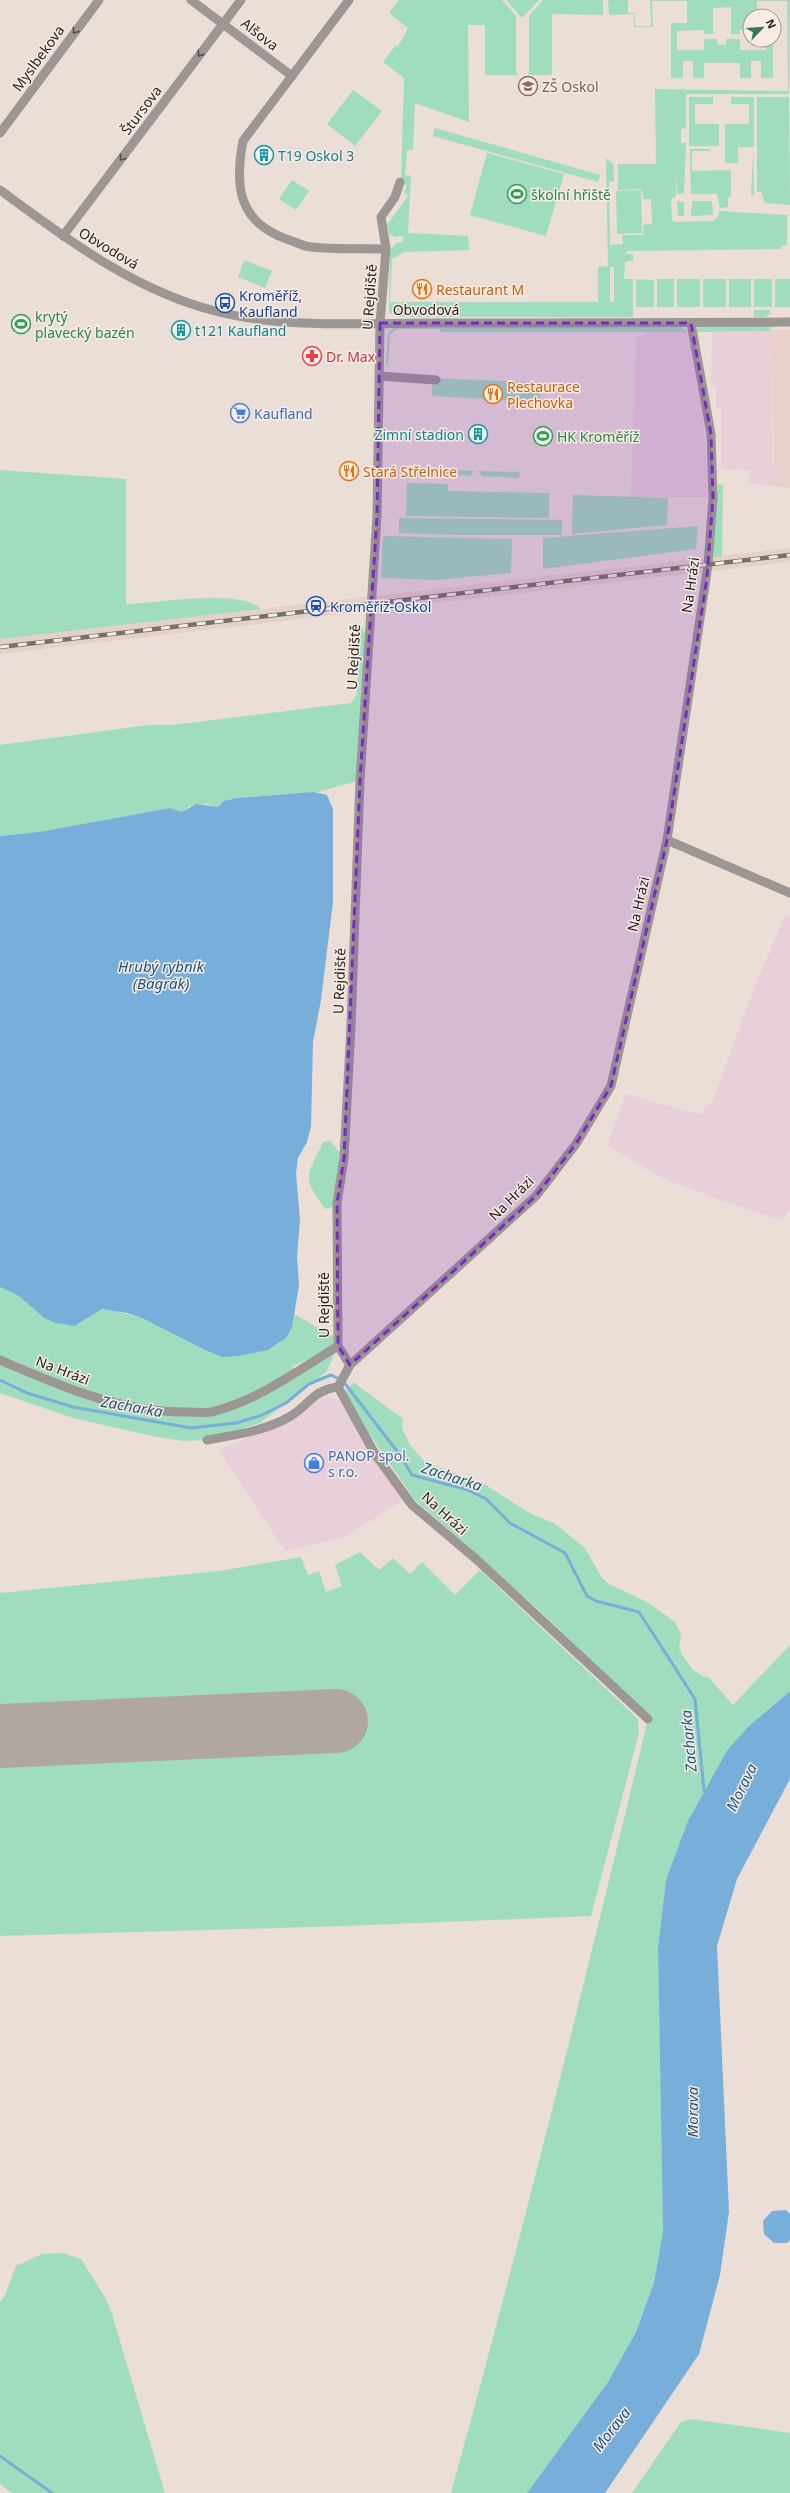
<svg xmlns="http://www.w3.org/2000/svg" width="790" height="2493" viewBox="0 0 790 2493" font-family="'Noto Sans',sans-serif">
  <rect width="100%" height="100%" fill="#eaded7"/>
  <polygon fill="#e5d2c6" points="790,548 790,562 0,654 0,639"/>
  <g fill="#e8cfd9">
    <polygon points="772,331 772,467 774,467 774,486 749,483 750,470 721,469 721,408 716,408 716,386 711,386 712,332"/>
    <polygon points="644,332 688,332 703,418 709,497 631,497 636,337 644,336"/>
    <polygon points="785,915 790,916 790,1208 784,1218 780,1220 720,1200 660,1177 607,1145 626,1094 701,1115 703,1110 712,1103 755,986"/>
    <polygon points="323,1393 344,1403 401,1494 403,1500 345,1537 285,1551 219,1450 292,1419"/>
  </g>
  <polygon fill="#ead0ca" points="772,330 790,330 790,488 774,486"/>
  <g fill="#a0ddbf" fill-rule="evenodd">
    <path d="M399 0H502L516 16V73H518V75H485V25H468L469 122 415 103 413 150H407L405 175 411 176 408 233 468 236 469 250 404 252 392 259 390 302H598V267L608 266 606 158 613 164 614 181 609 182 610 245 623 244 622 235H643V225L652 224 651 199H643L642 189 618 190V164H656L655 89 788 91 787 1H757V16H750V30H740V34H731V7L713 8V34H704V30L677 31V50H704V39H717L718 45H726V39H740V50H766L767 40H773V78H761V61H751V78H740V63H704V78H693V61H683V78H671V23H687V1H652L653 27H634V14L609 15 608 0H628V13H635V26H651L650 0H790L789 94H686V128L681 129V143H686L684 193 677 194 676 171V196L671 199 672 220 675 222 713 221 718 217 719 211 787 215V245H782L781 249 627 251 626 254H633V260L625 262 624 279H633V317H401L389 313 390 251 396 243 403 242V236L395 237 389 234 387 225 408 196 404 192 407 186 401 182 404 78 383 62 396 45 398 47 408 28 389 13ZM610 267H614V302H610Z"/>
    <polygon points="506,0 539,0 522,18"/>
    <polygon points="543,0 603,0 603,15 552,14 552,75 527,75 529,73 529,16"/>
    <polygon points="353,90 382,111 355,146 327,124"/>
    <polygon points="689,97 713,97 713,104 695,104 695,124 719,124 719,146 689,146"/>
    <polygon points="731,97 754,97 754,147 738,147 738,163 725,163 725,124 749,124 749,104 731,104"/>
    <polygon points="757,97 789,97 790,205 765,203 761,191 757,192"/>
    <polygon points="435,128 600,175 598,182 433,136"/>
    <polygon points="690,149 710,149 710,151 692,151 692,171 731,170 731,197 728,197 728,207 720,208 717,194 691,194"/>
    <polygon points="753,150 754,195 751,195"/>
    <polygon points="487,153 564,174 546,236 470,215"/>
    <polygon points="292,180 309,191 296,210 279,199"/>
    <polygon points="641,190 642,233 617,234 616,191"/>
    <polygon points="677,201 684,202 684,216 678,216"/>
    <polygon points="692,201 712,201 713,215 691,216"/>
    <polygon points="244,260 272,271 265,288 238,277"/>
    <polygon points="636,279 654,280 654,307 636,307"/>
    <rect x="657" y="279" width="17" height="28"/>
    <rect x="677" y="279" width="23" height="28"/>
    <rect x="703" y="279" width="23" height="28"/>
    <rect x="729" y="279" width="22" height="28"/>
    <rect x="754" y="279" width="18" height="28"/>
    <rect x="775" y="279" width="15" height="28"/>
    <polygon points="754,310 770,310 770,314 765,317 754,317"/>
    <polygon points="680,326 688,332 441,332 440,329 397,329 390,334 388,367 386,362 388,333 393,328"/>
    <polygon points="775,326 770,328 772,331 696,332 699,327"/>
    <polygon points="432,378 540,383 540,402 432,396"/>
    <polygon points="433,469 475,471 470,476 436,474"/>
    <path d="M0 470 126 479V604C156 603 241 588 261 609L0 639Z"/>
    <polygon points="479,471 520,472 519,478 482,476"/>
    <polygon points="407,483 448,484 448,491 549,493 549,518 406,516"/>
    <polygon points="718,484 723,485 722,557 713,557"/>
    <polygon points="573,495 668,498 667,525 572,534"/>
    <polygon points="399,518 562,520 562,535 453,535 399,533"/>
    <polygon points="698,526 696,549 543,569 543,538"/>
    <polygon points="383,536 512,539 511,573 437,580 381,578"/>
    <polygon points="359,628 363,628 368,643 360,780 318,792 237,798 224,801 218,807 205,804 190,806 182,812 170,808 39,832 0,836 0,745 148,725 173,725 351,703 357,694"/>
    <path d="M330 1141 344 1158 333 1207 325 1209C301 1175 307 1177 323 1142Z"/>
    <path d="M0 1287 19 1296 44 1318 68 1326 98 1310 108 1309 142 1318 203 1349 277 1345C288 1336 291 1328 294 1314L338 1339V1346L326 1372 286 1403 260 1423 207 1440 183 1441 152 1436 73 1418 0 1393ZM334 1348 293 1373V1366Z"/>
    <path d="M353 1382 403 1419 402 1428 410 1445 425 1462 484 1484 531 1514 554 1523 584 1547 602 1578 609 1584 647 1602 675 1622 681 1634 679 1648 683 1656 693 1670 704 1677H708L733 1705 790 1645V1691L749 1726 728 1749 666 1880 658 1947 663 2231 654 2283 636 2332 608 2382 527 2493H451C522 2236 586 1978 648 1719L550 1620 414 1499 366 1429 346 1392Z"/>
    <polygon points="360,1552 379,1570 393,1558 410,1574 422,1562 455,1595 480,1570 638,1719 639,1733 591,1916 346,1926 0,1936 0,1759 340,1744 337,1700 0,1715 0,1593 219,1571 301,1557 308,1575 319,1571 326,1592 342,1586 335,1565"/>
    <polygon points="63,2253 81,2259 106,2299 112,2314 165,2493 12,2493 0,2484 0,2302 5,2295 16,2266 42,2254"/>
    <polygon points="691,2419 790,2433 790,2493 632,2493 681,2422"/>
  </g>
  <g fill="#77aeda">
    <polygon points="314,792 327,795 333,809 333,902 321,1000 313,1042 311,1126 307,1142 298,1158 296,1173 300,1220 297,1257 299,1285 292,1327 286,1338 268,1350 238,1356 222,1357 203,1349 142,1318 127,1313 102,1309 74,1326 56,1323 44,1318 19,1296 0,1287 0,836 39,832 170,808 182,812 196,804 218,807 224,801 237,798"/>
    <polygon points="790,1691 790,1779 737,1879 717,1946 729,2212 720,2275 699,2354 605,2493 527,2493 608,2382 636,2332 654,2283 663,2231 658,1947 666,1880 688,1821 728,1749 749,1726"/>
    <polygon points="786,2210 790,2214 790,2240 787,2243 774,2243 764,2234 763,2221 772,2211"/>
  </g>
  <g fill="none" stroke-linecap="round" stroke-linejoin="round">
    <g stroke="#77aeda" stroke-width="3">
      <polyline points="0,1380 27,1393 73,1407 191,1428 236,1423 262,1415 286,1403 309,1384 331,1375 343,1381 400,1455 412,1475 468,1490 486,1499 510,1523 565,1553 587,1596 596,1601 639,1612 695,1699 704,1790 706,1793"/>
      <polyline points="0,2456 52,2493"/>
    </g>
    <polyline stroke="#b0a7a1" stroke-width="64" points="0,1736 336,1721"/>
    <g stroke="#9c9694" stroke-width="9">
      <polyline points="191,0 292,76"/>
      <path d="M349 0 243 141C234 188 239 223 289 240 296 242 304 247 312 247 336 250 361 248 386 249L380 323 377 516 360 780 351 1026 344 1158 337 1203 338 1346 350 1365"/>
      <polyline points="0,133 99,0"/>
      <path d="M0 190C67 239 133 290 215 311 284 329 366 323 438 323 555 323 673 323 790 322"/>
      <polyline points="63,236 241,0"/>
      <polyline points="386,249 381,217 395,197 400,182"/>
      <polyline points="379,376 436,380"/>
      <polyline points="667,840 790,893"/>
      <path d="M0 1360C60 1386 121 1413 188 1412 196 1412 207 1414 215 1411 260 1399 299 1370 338 1346"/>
      <polyline points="338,1387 350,1365 536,1196 576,1144 611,1086 667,840 708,565 713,498 711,434 691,323"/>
      <polyline points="338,1387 375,1454 412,1505 476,1559 648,1719"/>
      <path d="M207 1440C235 1435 265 1431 289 1417 310 1405 312 1390 338 1387"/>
    </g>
    <g stroke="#77706b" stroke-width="4.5">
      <polyline id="rail" points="0,647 790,555"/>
    </g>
    <use href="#rail" stroke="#f7ebe4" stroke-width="3" stroke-dasharray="9" stroke-linecap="butt"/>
  </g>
  <defs><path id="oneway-chevron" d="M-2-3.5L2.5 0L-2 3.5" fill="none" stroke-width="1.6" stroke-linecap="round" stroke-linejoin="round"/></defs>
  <g stroke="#534e4b">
    <use href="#oneway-chevron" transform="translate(75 31) rotate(126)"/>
    <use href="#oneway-chevron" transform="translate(200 54) rotate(127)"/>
    <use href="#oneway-chevron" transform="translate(122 158) rotate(127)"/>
  </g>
  <path fill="#7b2cbf" fill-opacity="0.2" stroke="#7b2cbf" stroke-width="3" stroke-dasharray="8 5" stroke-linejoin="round" d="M380 323H691L711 434 713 498 707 577 667 840 611 1086 576 1144 536 1196 350 1365 338 1346 337 1203 344 1158 360 780 377 516Z"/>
  <defs>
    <g id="school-ring" transform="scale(1)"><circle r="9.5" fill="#f7ebe4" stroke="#8d6e63" stroke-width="1.5"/><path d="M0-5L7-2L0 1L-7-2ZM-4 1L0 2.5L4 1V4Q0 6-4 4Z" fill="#8d6e63"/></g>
    <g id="building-ring" transform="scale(1)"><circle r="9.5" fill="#f7ebe4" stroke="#0f9aa8" stroke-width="1.5"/><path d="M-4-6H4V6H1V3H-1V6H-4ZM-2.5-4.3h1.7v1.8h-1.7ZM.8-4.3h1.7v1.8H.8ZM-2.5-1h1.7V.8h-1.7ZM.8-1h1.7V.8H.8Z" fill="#0f9aa8"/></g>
    <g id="stadium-ring" transform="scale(1)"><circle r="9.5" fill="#f7ebe4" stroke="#2e9e5b" stroke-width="1.5"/><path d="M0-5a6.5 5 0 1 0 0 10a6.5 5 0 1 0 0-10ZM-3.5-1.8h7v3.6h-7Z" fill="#2e9e5b"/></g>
    <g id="restaurant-ring" transform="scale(1)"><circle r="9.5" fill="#f7ebe4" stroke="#e8710a" stroke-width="1.5"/><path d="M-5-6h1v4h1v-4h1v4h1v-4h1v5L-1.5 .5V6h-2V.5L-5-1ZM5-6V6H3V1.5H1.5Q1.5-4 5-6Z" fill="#e8710a"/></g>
    <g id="bus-ring" transform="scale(1)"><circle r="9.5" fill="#f7ebe4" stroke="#1a4fb4" stroke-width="1.5"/><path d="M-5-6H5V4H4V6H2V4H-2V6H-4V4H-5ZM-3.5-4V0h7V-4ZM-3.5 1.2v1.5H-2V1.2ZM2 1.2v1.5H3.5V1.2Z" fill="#1a4fb4"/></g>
    <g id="pharmacy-ring" transform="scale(1)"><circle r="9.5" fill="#f7ebe4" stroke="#e0444e" stroke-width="1.5"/><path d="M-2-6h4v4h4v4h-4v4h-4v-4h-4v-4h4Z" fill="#e0444e"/></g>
    <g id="supermarket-ring" transform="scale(1)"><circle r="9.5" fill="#f7ebe4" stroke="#3f7fe0" stroke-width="1.5"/><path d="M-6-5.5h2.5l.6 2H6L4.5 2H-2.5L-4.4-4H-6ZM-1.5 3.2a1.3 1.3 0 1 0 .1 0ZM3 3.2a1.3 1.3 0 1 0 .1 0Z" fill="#3f7fe0"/></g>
    <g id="station-ring" transform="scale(1)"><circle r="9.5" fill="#f7ebe4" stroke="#1a4fb4" stroke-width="1.5"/><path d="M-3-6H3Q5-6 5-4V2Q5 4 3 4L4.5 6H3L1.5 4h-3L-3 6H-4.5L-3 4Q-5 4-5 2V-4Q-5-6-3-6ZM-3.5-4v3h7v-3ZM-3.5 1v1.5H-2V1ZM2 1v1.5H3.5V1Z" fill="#1a4fb4"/></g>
    <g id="shop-ring" transform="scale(1)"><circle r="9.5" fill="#f7ebe4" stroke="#3f7fe0" stroke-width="1.5"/><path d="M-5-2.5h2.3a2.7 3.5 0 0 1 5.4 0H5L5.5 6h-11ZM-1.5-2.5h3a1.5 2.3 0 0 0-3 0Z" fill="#3f7fe0"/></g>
  </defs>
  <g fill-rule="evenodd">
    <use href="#school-ring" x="528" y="86"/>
    <use href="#building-ring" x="264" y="155"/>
    <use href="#stadium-ring" x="517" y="194"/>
    <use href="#restaurant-ring" x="422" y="289"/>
    <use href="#bus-ring" x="225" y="303"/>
    <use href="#stadium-ring" x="21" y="324"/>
    <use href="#building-ring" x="181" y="330"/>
    <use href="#pharmacy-ring" x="312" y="356"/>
    <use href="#restaurant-ring" x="493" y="394"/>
    <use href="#supermarket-ring" x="240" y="413"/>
    <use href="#building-ring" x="478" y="434"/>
    <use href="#stadium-ring" x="543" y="436"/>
    <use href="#restaurant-ring" x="349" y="471"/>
    <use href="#station-ring" x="316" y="606"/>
    <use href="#shop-ring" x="314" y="1463"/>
  </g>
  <g text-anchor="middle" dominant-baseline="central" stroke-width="3" stroke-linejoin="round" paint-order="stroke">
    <g font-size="14" fill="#221e1b" stroke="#f7ebe4">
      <text transform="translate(260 34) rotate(38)">Alšova</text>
      <text transform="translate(38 58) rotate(-54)">Myslbekova</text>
      <text transform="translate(141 110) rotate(-53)">Štursova</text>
      <text transform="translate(109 248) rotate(31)">Obvodová</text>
      <text transform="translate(369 297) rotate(-86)">U Rejdiště</text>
      <text x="426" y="309">Obvodová</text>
      <text transform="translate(690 585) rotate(-82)">Na Hrázi</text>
      <text transform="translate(353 657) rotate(-87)">U Rejdiště</text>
      <text transform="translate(638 904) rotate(-77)">Na Hrázi</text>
      <text transform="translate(339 981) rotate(-88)">U Rejdiště</text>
      <text transform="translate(511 1198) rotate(-45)">Na Hrázi</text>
      <text transform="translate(323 1305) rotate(-90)">U Rejdiště</text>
      <text transform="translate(63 1370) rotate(21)">Na Hrázi</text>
      <text transform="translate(445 1513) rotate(42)">Na Hrázi</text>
    </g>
    <g font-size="14" fill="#785e54" stroke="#f7ebe4" text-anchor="start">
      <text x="542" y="86">ZŠ Oskol</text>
    </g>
    <g font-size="14" fill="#0d838f" stroke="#f7ebe4" text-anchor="start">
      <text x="278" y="155">T19 Oskol 3</text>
      <text x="195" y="330">t121 Kaufland</text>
      <text x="464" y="434" text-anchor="end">Zimní stadion</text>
    </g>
    <g font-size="14" fill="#27864d" stroke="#f7ebe4" text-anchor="start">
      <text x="531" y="194">školní hřiště</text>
      <text x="35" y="316">krytý<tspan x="35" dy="16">plavecký bazén</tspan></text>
      <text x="557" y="436">HK Kroměříž</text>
    </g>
    <g font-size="14" fill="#c56008" stroke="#f7ebe4" text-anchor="start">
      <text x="436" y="289">Restaurant M</text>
      <text x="507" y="386">Restaurace<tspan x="507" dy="16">Plechovka</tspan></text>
      <text x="363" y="471">Stará Střelnice</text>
    </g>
    <g font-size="14" fill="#164399" stroke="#f7ebe4" text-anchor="start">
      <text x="239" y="295">Kroměříž,<tspan x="239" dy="16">Kaufland</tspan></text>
      <text x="330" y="606">Kroměříž-Oskol</text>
    </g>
    <g font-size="14" fill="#be3a42" stroke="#f7ebe4" text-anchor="start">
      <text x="326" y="356">Dr. Max</text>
    </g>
    <g font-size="14" fill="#366cbe" stroke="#f7ebe4" text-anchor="start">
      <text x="254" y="413">Kaufland</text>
      <text x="328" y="1455">PANOP spol.<tspan x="328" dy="16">s r.o.</tspan></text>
    </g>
    <g font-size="15" font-style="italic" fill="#185681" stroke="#f7ebe4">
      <text x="161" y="966">Hrubý rybník<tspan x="161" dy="17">(Bagrák)</tspan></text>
      <text transform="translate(132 1406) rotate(10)">Zacharka</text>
      <text transform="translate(452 1476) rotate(18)">Zacharka</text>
      <text transform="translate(688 1741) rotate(-95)">Zacharka</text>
      <text transform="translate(741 1787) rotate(-64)">Morava</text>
      <text transform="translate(692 2112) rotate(-90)">Morava</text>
      <text transform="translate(611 2429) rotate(-52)">Morava</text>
    </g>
  </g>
  <g transform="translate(762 28) rotate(65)"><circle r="19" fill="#f7ebe4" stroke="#a29994"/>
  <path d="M0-3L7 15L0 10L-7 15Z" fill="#397662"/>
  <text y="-6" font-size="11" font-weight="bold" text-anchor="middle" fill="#221e1b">N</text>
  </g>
</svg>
